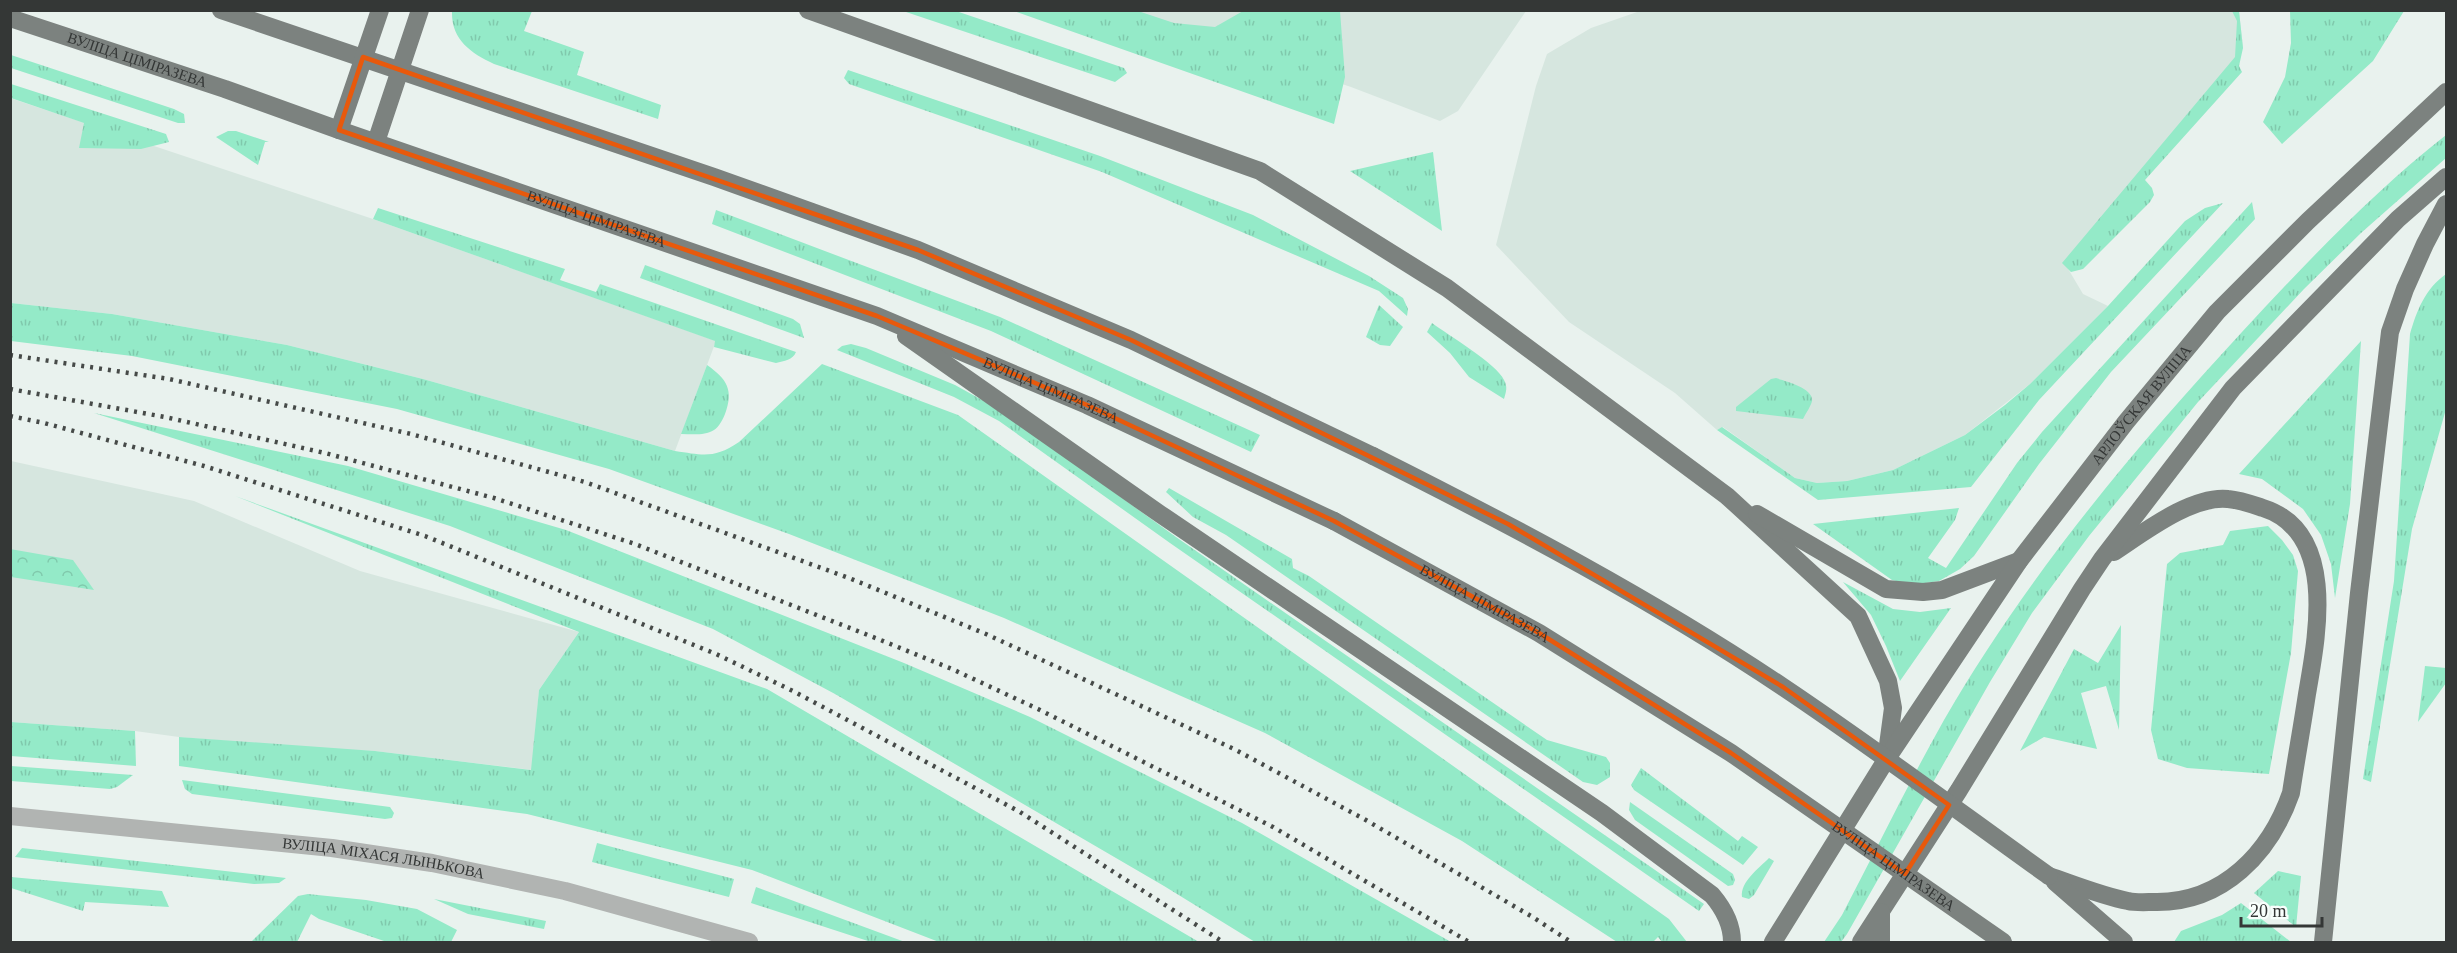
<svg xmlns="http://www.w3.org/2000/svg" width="2457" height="953" viewBox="0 0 2457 953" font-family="'Times New Roman',serif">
  <defs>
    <pattern id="grass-tufts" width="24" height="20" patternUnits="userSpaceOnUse" patternTransform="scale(1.5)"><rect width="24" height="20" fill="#94eac8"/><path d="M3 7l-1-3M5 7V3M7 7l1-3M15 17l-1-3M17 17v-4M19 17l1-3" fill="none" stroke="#80c9ac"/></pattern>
    <pattern id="forest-crowns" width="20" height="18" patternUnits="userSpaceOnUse" patternTransform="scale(1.5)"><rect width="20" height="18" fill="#94eac8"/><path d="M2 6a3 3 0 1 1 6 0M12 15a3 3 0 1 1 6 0" fill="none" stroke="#80c9ac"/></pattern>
  </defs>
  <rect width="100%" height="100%" fill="#e9f2ee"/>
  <g fill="#d6e6df">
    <polygon points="1126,11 1526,11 1458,111 1440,121 1351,87"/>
    <polygon points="1640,11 2239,11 2243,48 2067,267 2083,294 2108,306 2030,384 1965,435 1893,470 1847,481 1817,483 1795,478 1723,427 1717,430 1675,393 1569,322 1496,245 1536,86 1547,54 1591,28"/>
    <polygon points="10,98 373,219 716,341 675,451 423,379 287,345 112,314 11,303"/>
    <polygon points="11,461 194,501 360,571 579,632 539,690 532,770 375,751 320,749 179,737 135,731 11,722"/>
  </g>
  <g fill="url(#grass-tufts)">
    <path d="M452 11H532L524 31 584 52 577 75 661 105 658 119 494 64C470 53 451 39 452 11Z"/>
    <polygon points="903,11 956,11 1124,68 1127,73 1115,82"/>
    <polygon points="1014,11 1138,11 1174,23 1215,27 1243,11 1340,11 1345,77 1334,124"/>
    <polygon points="2232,11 2239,11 2243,48 2239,66 2242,72 2145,180 2152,188 2154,195 2150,202 2083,269 2071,272 2062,263 2235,57 2237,21"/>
    <polygon points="2290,11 2404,11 2373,61 2282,144 2263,122 2285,77 2291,43"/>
    <polygon points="11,55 174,109 184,114 185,123 178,123 11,68"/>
    <polygon points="848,70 1100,156 1253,215 1369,276 1403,298 1408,309 1407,316 1379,291 1102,172 849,84 844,78"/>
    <polygon points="11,84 166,134 169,142 141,149 79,148 84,123 11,98"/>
    <polygon points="228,131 236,131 269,142 265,142 258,165 216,137"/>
    <path d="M2446 135V158L2361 233 2304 289 2198 402 2089 536 2032 613 1990 682 1847 934 1841 942H1824L1842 915C1876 850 1908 784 1944 720 2026 578 2131 452 2242 332 2306 263 2372 193 2446 135Z"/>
    <polygon points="1433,152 1442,231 1350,171"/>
    <polygon points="2252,202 2255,219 2111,372 2039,464 1974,556 1960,569 1939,581 1912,585 1892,580 1813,524 1959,508 1955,520 1928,558 1946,568 2017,463 2042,432"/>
    <polygon points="2223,203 2039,400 1971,487 1818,500 1717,430 1722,427 1795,478 1817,483 1847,481 1893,470 1965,435 2005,405 2030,384 2108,306 2185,221 2205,208"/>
    <path d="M378 208 565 269 560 280 596 292 600 284 796 352C793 360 784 361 776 363L714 347 715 341 373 219Z"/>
    <polygon points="716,210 1000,317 1260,435 1251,452 991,331 712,224"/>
    <polygon points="645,265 793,319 800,324 804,338 640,278"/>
    <path d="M2446 274V409L2412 529 2371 782 2363 779 2394 581 2410 334C2417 310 2425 289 2446 274Z"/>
    <path d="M11 303 112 314 287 345 423 379 675 451C703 455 714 459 739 442L822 364 958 415 1669 919 1687 942H1662L1658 937 1653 942H1617L1462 841 1265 733 1004 618 789 534 609 469 397 409 132 356 11 341Z"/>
    <polygon points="1379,305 1403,327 1390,346 1380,345 1366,337"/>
    <path d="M1432 323C1448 335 1497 364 1504 380 1508 387 1506 392 1504 399L1469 377 1450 353 1427 332Z"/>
    <polygon points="2361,341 2350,504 2335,598 2331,564 2321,535 2303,509 2262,479 2239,474"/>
    <polygon points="851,344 866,348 955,385 1002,411 1176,537 1704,904 1699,911 1170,543 999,421 954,397 837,350 842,346"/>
    <path d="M707 365C727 379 734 390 725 414 723 419 719 427 714 430 704 436 692 434 681 434Z"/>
    <path d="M1776 378C1785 381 1814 388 1812 401 1811 406 1806 413 1803 419L1736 411V407L1771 379Z"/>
    <polygon points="94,413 348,466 566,530 904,663 1030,717 1242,823 1451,942 1255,942 1164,886 835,694 713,629 450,526"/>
    <polygon points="1169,488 1292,559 1293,568 1309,576 1547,740 1606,757 1610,763 1610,777 1597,785 1583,782 1226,535 1193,517 1166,492"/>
    <polygon points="235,496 767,689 1199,942 939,942 752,870 527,814 179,766 179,737 375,751 531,770 539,690 579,632"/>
    <polygon points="2268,526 2282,540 2293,555 2298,571 2291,653 2269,774 2187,768 2158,759 2151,730 2167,564 2180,553 2223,545 2230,531"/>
    <polygon points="1843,582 1893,609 1920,612 1951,608 1900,681 1886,646 1871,615"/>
    <polygon points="2121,625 2119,730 2106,686 2081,693 2097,749 2044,737 2020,751 2074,649 2098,663"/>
    <polygon points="2425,666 2446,668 2446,683 2418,722"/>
    <polygon points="11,722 135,731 136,766 11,756"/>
    <polygon points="10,766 11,766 133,775 117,787 110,789 11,781"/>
    <polygon points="1641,768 1738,841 1742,836 1758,847 1743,865 1634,790 1631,785"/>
    <polygon points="182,780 390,807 394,813 392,818 385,819 192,794 185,789"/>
    <polygon points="1630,802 1733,874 1735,880 1733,885 1728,886 1635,820 1629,810"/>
    <polygon points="597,843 734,879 729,897 592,862"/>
    <polygon points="22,848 286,878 279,883 254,884 15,857"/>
    <path d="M1769 858 1774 861 1754 895 1749 899 1742 897C1740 882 1759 868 1769 858Z"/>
    <polygon points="2278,871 2301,876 2296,927 2254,893"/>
    <polygon points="11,877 162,891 169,907 85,902 83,911 11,888"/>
    <polygon points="756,887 905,942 871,942 751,903"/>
    <polygon points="308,894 366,900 417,909 457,930 451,942 387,942 319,919 311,914 297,942 251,942 298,896"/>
    <polygon points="434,899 546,921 544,929 468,914"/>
    <polygon points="2241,903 2291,942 2174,942 2181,931 2222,915"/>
  </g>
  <polygon fill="url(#forest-crowns)" points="10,549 73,560 94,590 11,577"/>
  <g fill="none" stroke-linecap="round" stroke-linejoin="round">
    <path stroke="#b1b4b2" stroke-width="18" id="s1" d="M10 816 332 848 432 863 565 891 749 942"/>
    <g stroke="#7c827f" stroke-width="18">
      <polyline points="221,10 714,177 918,250 1131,340 1373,456"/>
      <polyline points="808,10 1260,171 1447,288 1727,496 1858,616 1888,681 1893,708 1886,760"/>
      <path id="s2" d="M10 18 225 89 339 130 877 316 1087 405 1334 521"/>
      <polyline points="339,130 380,10"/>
      <polyline points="376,142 420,10"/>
      <path d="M906 336 1160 514 1602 813 1712 895C1723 908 1732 925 1732 942"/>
      <polyline points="1757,514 1886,589 1923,592 1942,590 2019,561"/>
      <path d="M2049 876C2075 885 2102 896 2128 901 2136 903 2147 902 2155 902 2223 903 2270 853 2291 793 2296 760 2302 727 2307 694 2317 636 2338 532 2263 508 2251 504 2240 500 2228 499 2192 495 2143 533 2114 552"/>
      <polyline points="2055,882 2124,942"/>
      <path id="s3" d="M1773 942 1886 760 2019 561 2126 422 2217 312 2308 221 2446 92"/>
      <polyline points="1861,942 1959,790 2082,589 2102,559 2233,388 2398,219 2446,177"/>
      <polyline points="1881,942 1881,912"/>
      <polyline points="2323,942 2359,593 2390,332 2405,289 2425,244 2446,204"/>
    </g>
    <g stroke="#464a48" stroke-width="4.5" stroke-dasharray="3 6" stroke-linecap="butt">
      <polyline points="10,355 169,379 411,434 585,482 849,578 986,634 1234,749 1364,819 1531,916 1571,942"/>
      <polyline points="10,389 165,417 325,453 494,498 635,544 878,639 952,669 1038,709 1273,827 1469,942"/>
      <polyline points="10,416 44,423 204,466 425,536 716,654 793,691 1020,812 1223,942"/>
    </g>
    <g stroke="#7c827f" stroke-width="18">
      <path d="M1373 456C1513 526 1653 600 1783 687 1874 748 1961 813 2049 876"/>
      <path id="s4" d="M1334 521 1539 633 1731 753 2003 942"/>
    </g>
  </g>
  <path fill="none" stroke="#e8590c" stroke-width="4.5" stroke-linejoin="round" d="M363 57 918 250 1131 340 1508 524 1783 687 1949 805 1905 874 1731 753 1539 633 1334 521 1087 405 877 316 339 130Z"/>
  <g text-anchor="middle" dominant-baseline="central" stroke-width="4.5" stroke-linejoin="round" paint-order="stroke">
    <g font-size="15" fill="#343736" stroke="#f8fffc">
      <text stroke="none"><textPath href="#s2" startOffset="134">ВУЛІЦА ЦІМІРАЗЕВА</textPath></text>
      <text stroke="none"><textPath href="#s2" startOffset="620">ВУЛІЦА ЦІМІРАЗЕВА</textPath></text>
      <text stroke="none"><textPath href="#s2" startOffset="1106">ВУЛІЦА ЦІМІРАЗЕВА</textPath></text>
      <text stroke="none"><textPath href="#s3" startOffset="652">АРЛОЎСКАЯ ВУЛІЦА</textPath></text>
      <text stroke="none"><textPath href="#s4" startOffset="172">ВУЛІЦА ЦІМІРАЗЕВА</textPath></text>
      <text stroke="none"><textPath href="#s1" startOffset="376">ВУЛІЦА МІХАСЯ ЛЫНЬКОВА</textPath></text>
      <text stroke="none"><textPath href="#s4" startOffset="658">ВУЛІЦА ЦІМІРАЗЕВА</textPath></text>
    </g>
  </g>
  <rect width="2457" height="953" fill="none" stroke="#343736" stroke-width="24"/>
  <path d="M2241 917v9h81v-9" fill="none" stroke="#343736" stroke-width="3"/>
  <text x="2250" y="917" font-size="18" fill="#343736" stroke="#f8fffc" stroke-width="4.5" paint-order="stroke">20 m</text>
</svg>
